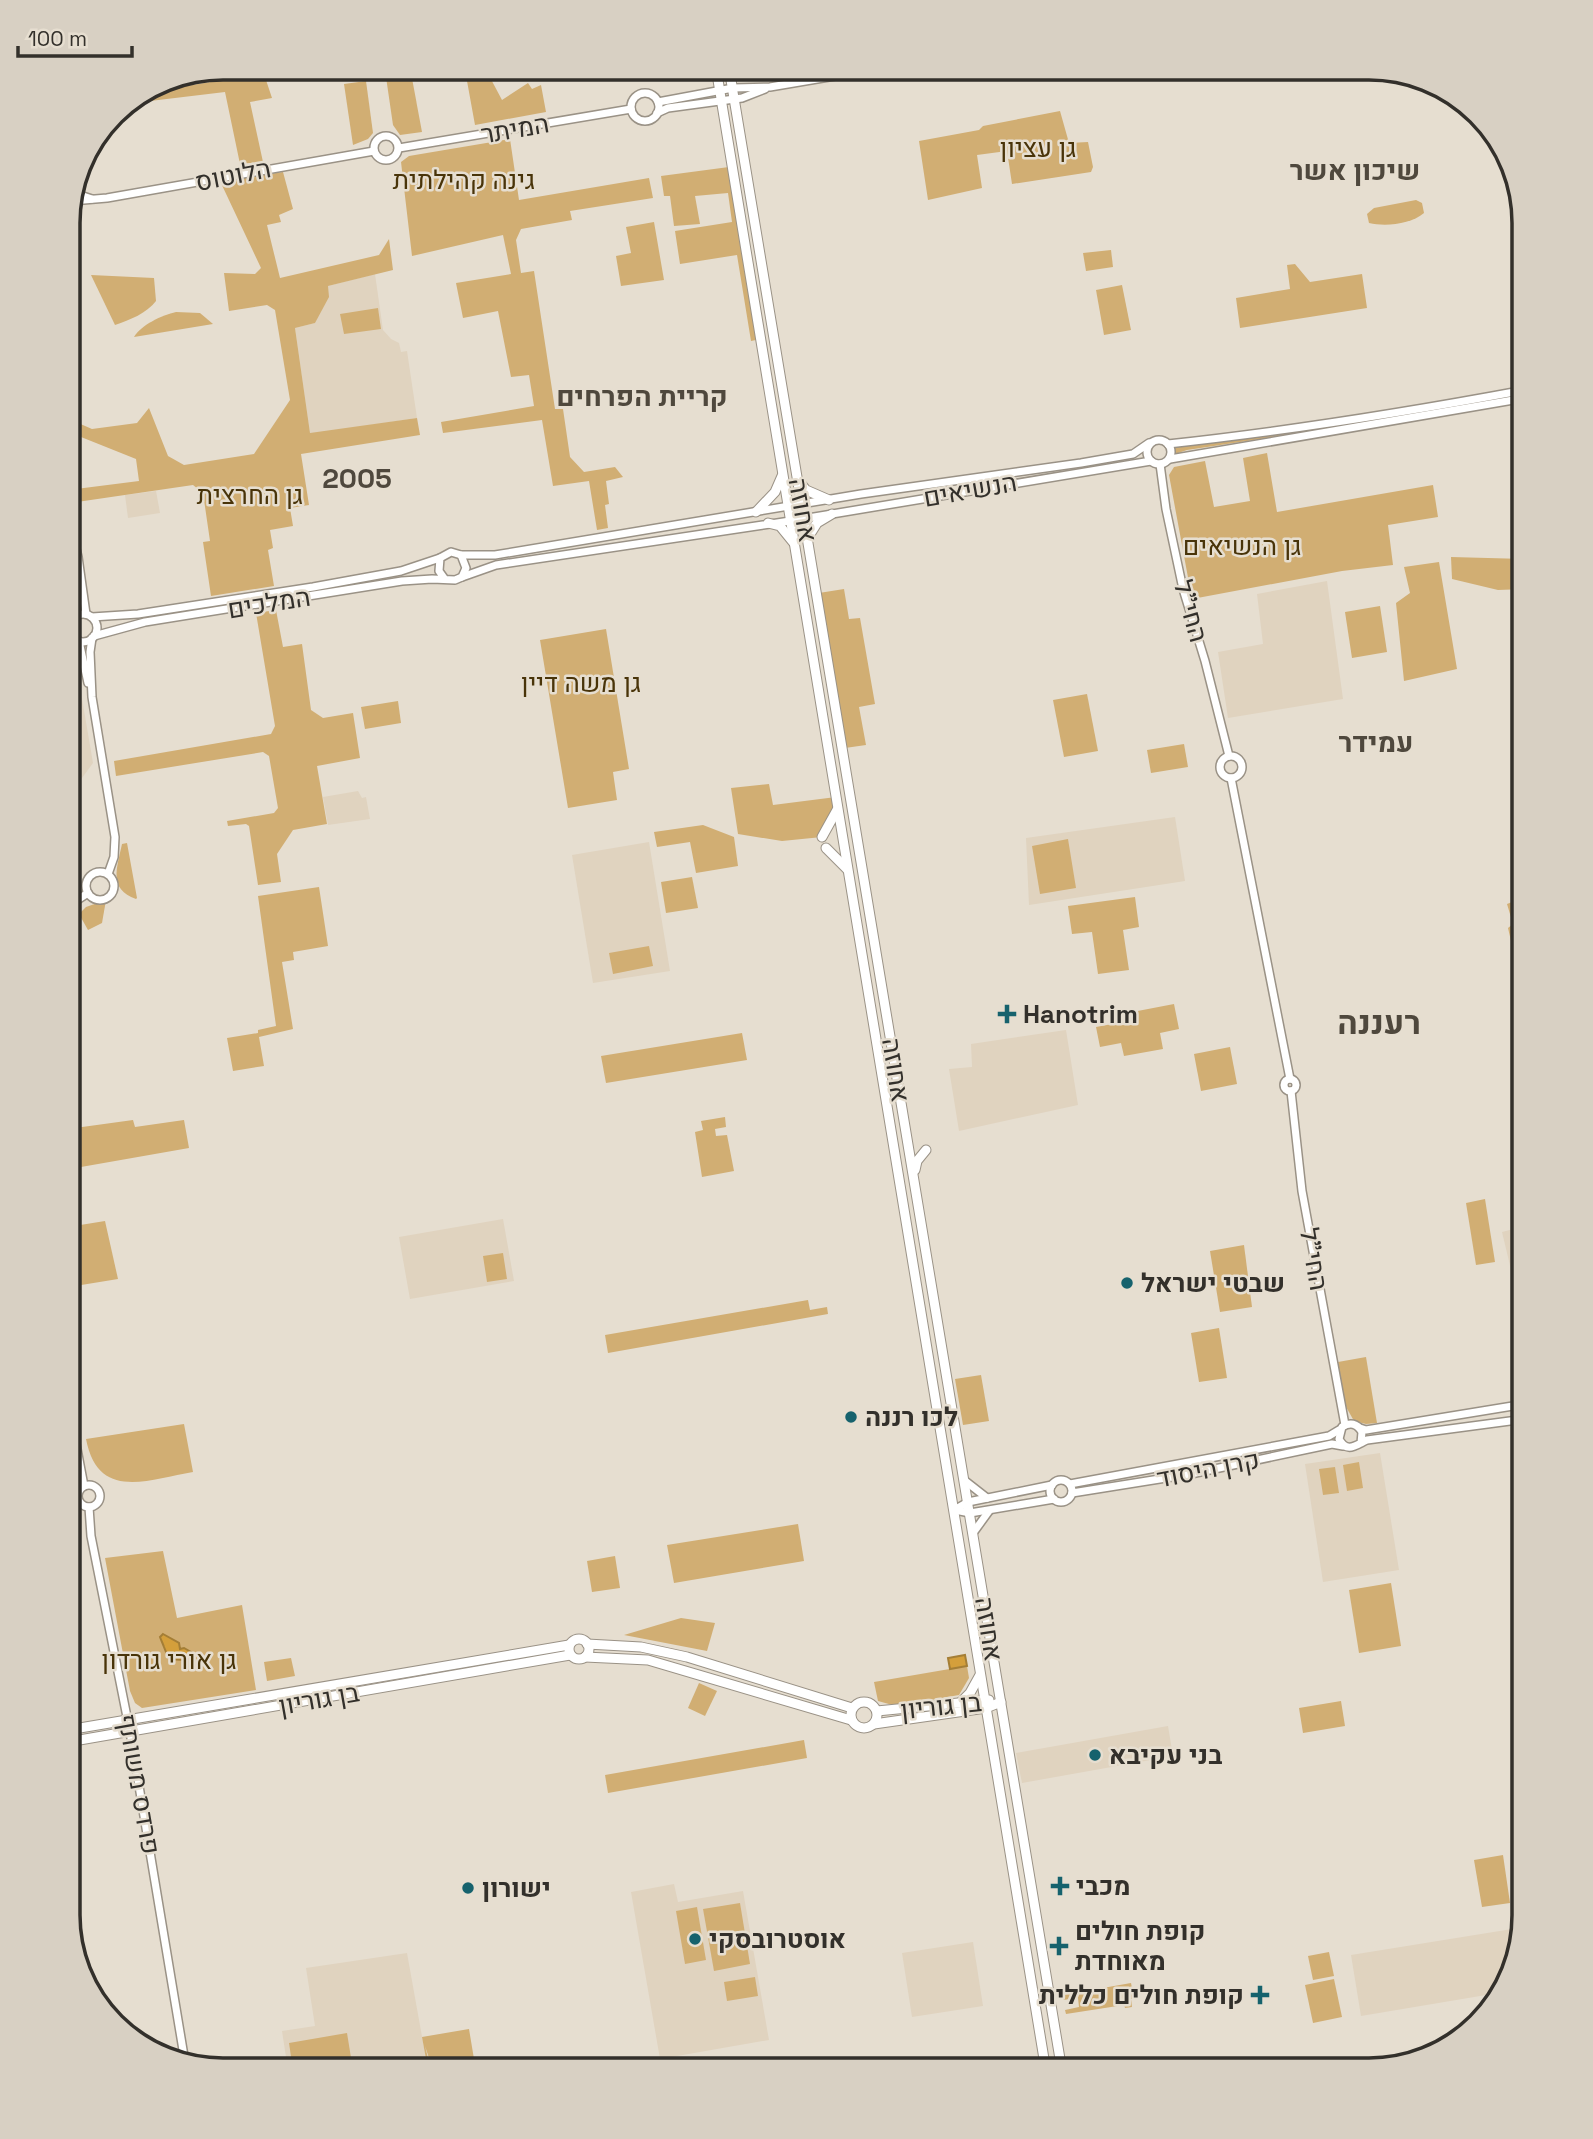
<svg xmlns="http://www.w3.org/2000/svg" width="1593" height="2139" viewBox="0 0 1593 2139" font-family="'Space Grotesk',Heebo,sans-serif">
  <rect width="100%" height="100%" fill="#e6ded0"/>
  <g fill="#e0d3bf">
    <polygon points="375,274 383,330 391,339 399,343 401,352 407,351 417,418 310,434 295,328 315,323 328,286"/>
    <polygon points="156,491 160,513 128,518 125,495"/>
    <polygon points="1327,581 1343,699 1228,718 1218,652 1263,644 1257,594"/>
    <polygon points="69,650 74,652 93,763 68,797"/>
    <polygon points="358,791 362,798 366,797 370,819 328,825 323,797"/>
    <polygon points="1175,817 1185,881 1029,905 1026,838"/>
    <polygon points="649,842 670,971 593,983 572,855"/>
    <polygon points="1066,1030 1078,1105 959,1131 949,1069 972,1067 971,1044"/>
    <polygon points="503,1219 514,1281 410,1299 399,1237"/>
    <polygon points="1525,1226 1525,1328 1502,1232"/>
    <polygon points="1380,1453 1399,1570 1323,1582 1305,1464"/>
    <polygon points="1168,1726 1173,1756 1022,1783 1016,1753"/>
    <polygon points="674,1884 678,1902 743,1891 769,2040 660,2059 631,1892"/>
    <polygon points="1512,1929 1516,1950 1504,1992 1361,2016 1351,1955"/>
    <polygon points="973,1942 983,2006 912,2017 902,1953"/>
    <polygon points="407,1953 428,2070 288,2070 282,2031 315,2026 306,1968"/>
  </g>
  <g fill="#d1ae73">
    <polygon points="262,68 272,98 250,102 263,162 240,164 225,92 125,104 143,93 223,80 221,69"/>
    <polygon points="460,68 485,68 502,100 528,83 532,89 541,85 546,112 475,125 465,70 460,70"/>
    <polygon points="411,73 422,132 400,135 393,125 386,77"/>
    <polygon points="366,81 373,133 368,139 353,145 344,84"/>
    <polygon points="1060,111 1069,143 1088,142 1093,167 1091,172 1012,184 1007,151 977,155 982,188 928,200 919,141 979,130 983,126"/>
    <polygon points="510,139 519,200 649,178 653,198 570,211 572,220 521,229 516,240 521,273 534,271 555,409 563,409 570,457 584,472 615,467 623,477 606,481 609,504 605,505 608,528 597,530 589,481 553,486 542,420 443,433 441,422 534,406 529,375 511,377 498,311 463,318 456,283 511,274 503,235 412,256 401,162 409,156"/>
    <polygon points="729,167 756,340 751,341 737,255 680,264 675,231 732,222 728,193 695,196 700,224 674,226 670,196 664,196 661,176"/>
    <polygon points="283,172 293,209 279,215 281,222 267,225 280,278 379,255 389,239 393,270 328,286 329,297 315,323 295,328 310,433 417,418 420,435 301,454 309,505 290,508 293,526 270,530 273,548 268,550 274,586 211,596 203,542 210,541 203,493 193,485 77,502 76,489 139,481 136,459 71,433 69,419 92,429 137,423 149,408 168,456 184,465 254,454 290,400 275,310 267,305 229,311 224,273 255,274 261,268 220,181"/>
    <path d="M1416 200 1422 203 1424 213C1411 224 1386 227 1369 223L1367 214 1374 208Z"/>
    <polygon points="654,222 664,280 621,286 616,256 631,253 626,227"/>
    <polygon points="1111,250 1113,267 1086,271 1083,253"/>
    <polygon points="1295,264 1310,282 1362,274 1367,308 1240,328 1236,298 1290,289 1287,265"/>
    <path d="M91 275 154 278 156 301C147 313 130 320 115 325Z"/>
    <polygon points="1122,285 1131,330 1104,335 1096,290"/>
    <polygon points="378,308 381,329 344,334 340,314"/>
    <path d="M176 312 200 313 213 324 134 337C141 325 162 315 176 312Z"/>
    <polygon points="1525,393 1525,396 1428,414 1187,450 1175,454 1174,445"/>
    <polygon points="1267,453 1277,512 1433,485 1438,517 1388,525 1393,565 1342,571 1192,599 1169,475 1174,467 1205,461 1214,507 1250,501 1243,458"/>
    <polygon points="1451,557 1525,559 1525,589 1498,590 1452,579"/>
    <polygon points="1439,562 1457,669 1404,681 1396,603 1410,593 1404,567"/>
    <polygon points="844,589 849,619 860,618 875,704 859,707 866,745 845,748 819,593"/>
    <polygon points="1380,606 1387,652 1352,658 1345,612"/>
    <polygon points="276,610 283,647 302,644 311,710 323,718 353,713 360,758 317,766 327,824 293,830 277,854 281,882 258,885 249,826 246,824 228,826 227,821 274,813 278,808 269,756 263,752 116,776 114,761 271,734 275,726 256,613"/>
    <polygon points="606,629 629,769 613,772 617,800 568,808 540,640"/>
    <polygon points="1087,694 1098,751 1064,757 1053,700"/>
    <polygon points="398,701 401,723 365,729 361,707"/>
    <polygon points="1184,744 1188,767 1151,773 1147,750"/>
    <polygon points="769,784 773,805 836,797 838,808 822,837 782,841 738,834 731,788"/>
    <polygon points="703,825 734,837 738,866 696,873 690,842 657,847 654,832"/>
    <polygon points="1068,839 1076,888 1040,894 1032,846"/>
    <path d="M127 843 137 898 136 899C108 889 117 868 122 844Z"/>
    <polygon points="692,877 698,908 666,913 661,882"/>
    <polygon points="319,887 328,946 293,952 294,960 282,962 293,1029 259,1037 264,1066 233,1071 227,1038 258,1033 258,1030 276,1026 258,896"/>
    <polygon points="1135,897 1139,927 1123,930 1129,970 1098,974 1092,932 1072,934 1068,906"/>
    <polygon points="1520,899 1525,912 1525,955 1515,958 1508,928 1513,924 1507,904"/>
    <polygon points="106,900 102,923 88,930 79,914 86,907"/>
    <polygon points="649,946 653,966 613,974 609,953"/>
    <polygon points="1174,1004 1179,1029 1160,1033 1163,1049 1124,1056 1121,1043 1100,1047 1096,1027 1123,1022 1122,1014"/>
    <polygon points="742,1033 747,1060 606,1083 601,1056"/>
    <polygon points="1230,1047 1237,1084 1201,1091 1194,1054"/>
    <polygon points="725,1117 726,1127 715,1129 716,1136 727,1135 734,1171 702,1177 695,1132 703,1130 701,1121"/>
    <polygon points="133,1120 135,1127 184,1120 189,1148 81,1167 75,1128"/>
    <polygon points="1485,1199 1495,1262 1476,1265 1466,1203"/>
    <polygon points="105,1221 118,1279 69,1287 68,1227"/>
    <polygon points="1244,1245 1252,1307 1220,1312 1210,1251"/>
    <polygon points="503,1253 507,1279 487,1282 483,1256"/>
    <polygon points="808,1300 810,1310 827,1307 828,1314 608,1353 605,1335"/>
    <polygon points="1219,1328 1227,1378 1199,1382 1191,1333"/>
    <polygon points="1366,1357 1377,1423 1366,1424 1354,1421 1345,1405 1338,1362"/>
    <polygon points="981,1375 989,1421 963,1425 955,1379"/>
    <path d="M184 1424 193 1472C147 1480 98 1501 86 1439Z"/>
    <polygon points="1359,1462 1363,1488 1347,1491 1343,1465"/>
    <polygon points="1335,1467 1339,1493 1323,1495 1319,1469"/>
    <polygon points="798,1524 804,1561 674,1583 667,1545"/>
    <polygon points="163,1551 177,1618 242,1605 256,1690 142,1708 135,1703 130,1691 105,1558"/>
    <polygon points="615,1556 620,1588 592,1592 587,1561"/>
    <polygon points="1391,1583 1401,1646 1359,1653 1349,1590"/>
    <polygon points="681,1618 715,1623 707,1651 624,1635"/>
    <polygon points="291,1658 295,1676 267,1681 264,1662"/>
    <polygon points="967,1666 969,1678 959,1695 896,1706 878,1701 874,1682"/>
    <polygon points="699,1683 717,1691 705,1716 688,1708"/>
    <polygon points="1341,1701 1345,1726 1303,1733 1299,1708"/>
    <polygon points="804,1740 807,1758 608,1793 605,1775"/>
    <polygon points="68,1847 92,1996 89,1993 68,1915"/>
    <polygon points="1503,1855 1510,1903 1482,1907 1474,1860"/>
    <polygon points="740,1903 750,1964 714,1971 703,1909"/>
    <polygon points="697,1907 706,1960 685,1964 676,1911"/>
    <polygon points="1329,1952 1334,1976 1313,1980 1308,1956"/>
    <polygon points="755,1977 758,1996 727,2001 724,1982"/>
    <polygon points="1334,1979 1342,2017 1313,2023 1305,1985"/>
    <polygon points="1131,1983 1134,1998 1131,1999 1132,2007 1125,2008 1124,2005 1066,2014 1065,2010 1079,2007 1078,1998 1063,2000 1063,1995"/>
    <polygon points="469,2029 476,2071 433,2070 425,2046 431,2070 428,2070 422,2037"/>
    <polygon points="347,2033 353,2070 293,2070 289,2043"/>
  </g>
  <g fill="#d49f3b" stroke="#a47e36" stroke-width="2">
    <path d="M163 1634 179 1643 180 1649 184 1648 191 1652 185 1660C169 1658 170 1663 164 1647 163 1644 161 1640 160 1637Z"/>
    <polygon points="965,1655 967,1666 950,1669 948,1658"/>
  </g>
  <g fill="none" stroke-linecap="round" stroke-linejoin="round">
    <g stroke="#9a9286" stroke-width="10">
      <g id="tertiary">
        <circle cx="645" cy="107" r="14"/>
        <polyline points="658,102 733,88 770,87 882,68"/>
        <polyline points="657,113 668,108 742,98 765,89"/>
        <circle cx="386" cy="148" r="12"/>
        <polyline points="399,148 631,109"/>
        <polyline points="74,193 92,199"/>
        <polyline points="72,201 107,198 374,151"/>
        <circle cx="1159" cy="452" r="12"/>
        <path d="M1168 444C1288 431 1407 412 1525 390"/>
        <polyline points="1170,459 1525,398"/>
        <polyline points="1160,464 1166,509 1183,589 1205,661 1229,756"/>
        <polyline points="69,520 78,557 86,614"/>
        <polyline points="461,555 495,555 861,494 1081,463 1133,454 1149,443"/>
        <polyline points="69,573 76,616"/>
        <polyline points="462,577 496,565 790,521 1151,461"/>
        <circle cx="83" cy="628" r="14"/>
        <polyline points="92,617 138,614 313,587 401,571 440,558"/>
        <polyline points="94,636 145,622 402,581 432,579 455,580 462,577 466,568 461,555 451,552 440,558 439,571 444,578"/>
        <polyline points="92,638 90,652 92,697 115,837 114,857 108,874"/>
        <polyline points="79,641 88,683"/>
        <circle cx="1231" cy="767" r="11"/>
        <polyline points="1231,778 1290,1079"/>
        <circle cx="100" cy="886" r="14"/>
        <polyline points="68,906 88,893"/>
        <circle cx="1290" cy="1085" r="6"/>
        <polyline points="1291,1091 1302,1191 1345,1425"/>
        <polyline points="68,1402 84,1486"/>
        <polyline points="1360,1428 1366,1430 1525,1404"/>
        <path d="M1361 1443 1362 1432C1357 1423 1350 1422 1342 1427L1339 1439C1347 1454 1356 1445 1367 1440L1525 1419"/>
        <polyline points="964,1480 987,1498"/>
        <circle cx="1061" cy="1491" r="11"/>
        <polyline points="1070,1484 1329,1436 1339,1430"/>
        <circle cx="89" cy="1496" r="11"/>
        <polyline points="1072,1493 1191,1474 1332,1444 1343,1446"/>
        <polyline points="89,1507 91,1536 130,1732 185,2062"/>
        <polyline points="954,1510 968,1502 1052,1485"/>
        <polyline points="955,1510 970,1513 1054,1499"/>
        <polyline points="973,1533 989,1511"/>
      </g>
    </g>
    <g stroke="#9a9286" stroke-width="11">
      <g id="secondary">
        <polyline points="716,68 1046,2071"/>
        <polyline points="729,68 1062,2071"/>
        <polyline points="798,480 806,490 829,500"/>
        <polyline points="756,512 775,492 782,476"/>
        <polyline points="768,523 780,526 793,542"/>
        <polyline points="807,539 817,523 832,514"/>
        <polyline points="822,837 837,810"/>
        <polyline points="826,848 847,869"/>
        <polyline points="915,1170 917,1161 926,1150"/>
        <circle cx="579" cy="1649" r="10"/>
        <polyline points="587,1644 641,1647 687,1657 852,1708"/>
        <polyline points="585,1657 648,1660 851,1720"/>
        <circle cx="864" cy="1715" r="13"/>
        <polyline points="961,1702 970,1693 980,1675"/>
        <polyline points="877,1711 989,1700"/>
        <polyline points="874,1724 986,1708 1001,1702"/>
        <polyline points="68,1730 569,1645"/>
        <polyline points="68,1742 570,1655"/>
      </g>
    </g>
    <use href="#tertiary" stroke="#fff" stroke-width="7"/>
    <use href="#secondary" stroke="#fff" stroke-width="9"/>
  </g>
  <g fill="#16626d" stroke="#e6ded0" stroke-width="2.5">
    <path d="M1003.5 1003.5h7v7h7v7h-7v7h-7v-7h-7v-7h7z"/>
    <circle cx="1127" cy="1283" r="7"/>
    <circle cx="851" cy="1417" r="7"/>
    <circle cx="1095" cy="1755" r="7"/>
    <path d="M1056.5 1875.5h7v7h7v7h-7v7h-7v-7h-7v-7h7z"/>
    <circle cx="468" cy="1888" r="7"/>
    <circle cx="695" cy="1939" r="7"/>
    <path d="M1055.5 1935.5h7v7h7v7h-7v7h-7v-7h-7v-7h7z"/>
    <path d="M1256.5 1984.5h7v7h7v7h-7v7h-7v-7h-7v-7h7z"/>
  </g>
  <g text-anchor="middle" dominant-baseline="central" stroke-width="5" stroke-linejoin="round" paint-order="stroke">
    <g font-size="26" fill="#33302b" stroke="#e6ded0">
      <text transform="translate(515 129) rotate(-10)">המיתר</text>
      <text transform="translate(233 175) rotate(-11)">הלוטוס</text>
      <text transform="translate(970 490) rotate(-10)">הנשיאים</text>
      <text transform="translate(803 510) rotate(80)">אחוזה</text>
      <text transform="translate(269 603) rotate(-9)">המלכים</text>
      <text transform="translate(1191 611) rotate(74)">החי"ל</text>
      <text transform="translate(896 1070) rotate(81)">אחוזה</text>
      <text transform="translate(1314 1259) rotate(80)">החי"ל</text>
      <text transform="translate(1208 1469) rotate(-11)">קרן היסוד</text>
      <text transform="translate(989 1629) rotate(81)">אחוזה</text>
      <text transform="translate(319 1699) rotate(-10)">בן גוריון</text>
      <text transform="translate(941 1706) rotate(-6)">בן גוריון</text>
      <text transform="translate(139 1784) rotate(80)">פרדס משותף</text>
    </g>
    <g font-size="26" fill="#493409" stroke="#e6ded0">
      <text x="1038" y="148">גן עציון</text>
      <text x="464" y="180">גינה קהילתית</text>
      <text x="250" y="495">גן החרצית</text>
      <text x="1242" y="546">גן הנשיאים</text>
      <text x="581" y="683">גן משה דיין</text>
      <text x="169" y="1660">גן אורי גורדון</text>
    </g>
    <g font-size="26" font-weight="bold" fill="#33302b" stroke="#e6ded0" text-anchor="start">
      <text x="1023" y="1014">Hanotrim</text>
      <text x="1141" y="1283">שבטי ישראל</text>
      <text x="865" y="1417">לכו רננה</text>
      <text x="1109" y="1755">בני עקיבא</text>
      <text x="1076" y="1886">מכבי</text>
      <text x="482" y="1888">ישורון</text>
      <text x="1075" y="1931">קופת חולים<tspan x="1075" dy="30">מאוחדת</tspan></text>
      <text x="709" y="1939">אוסטרובסקי</text>
      <text x="1244" y="1995" text-anchor="end">קופת חולים כללית</text>
    </g>
    <g font-size="28" font-weight="bold" fill="#4f483d" stroke="#e6ded0">
      <text x="1355" y="170">שיכון אשר</text>
      <text x="642" y="396">קריית הפרחים</text>
      <text x="357" y="478">2005</text>
      <text x="1376" y="742">עמידר</text>
    </g>
    <g font-size="33" font-weight="bold" fill="#4f483d" stroke="#e6ded0">
      <text x="1379" y="1023">רעננה</text>
    </g>
  </g>
  <path d="M0 0H1593V2139H0ZM223 80H1369A143 143 0 0 1 1512 223V1915A143 143 0 0 1 1369 2058H223A143 143 0 0 1 80 1915V223A143 143 0 0 1 223 80Z" fill="#d8d0c3" fill-rule="evenodd"/>
  <path fill="none" stroke="#33302b" stroke-width="3.5" d="M223 80H1369A143 143 0 0 1 1512 223V1915A143 143 0 0 1 1369 2058H223A143 143 0 0 1 80 1915V223A143 143 0 0 1 223 80Z"/>
  <path d="M18 46v10h114v-10" fill="none" stroke="#33302b" stroke-width="3.5"/>
  <text x="28" y="46" font-size="21" fill="#33302b" stroke="#e6ded0" stroke-width="5" paint-order="stroke">100 m</text>
</svg>
